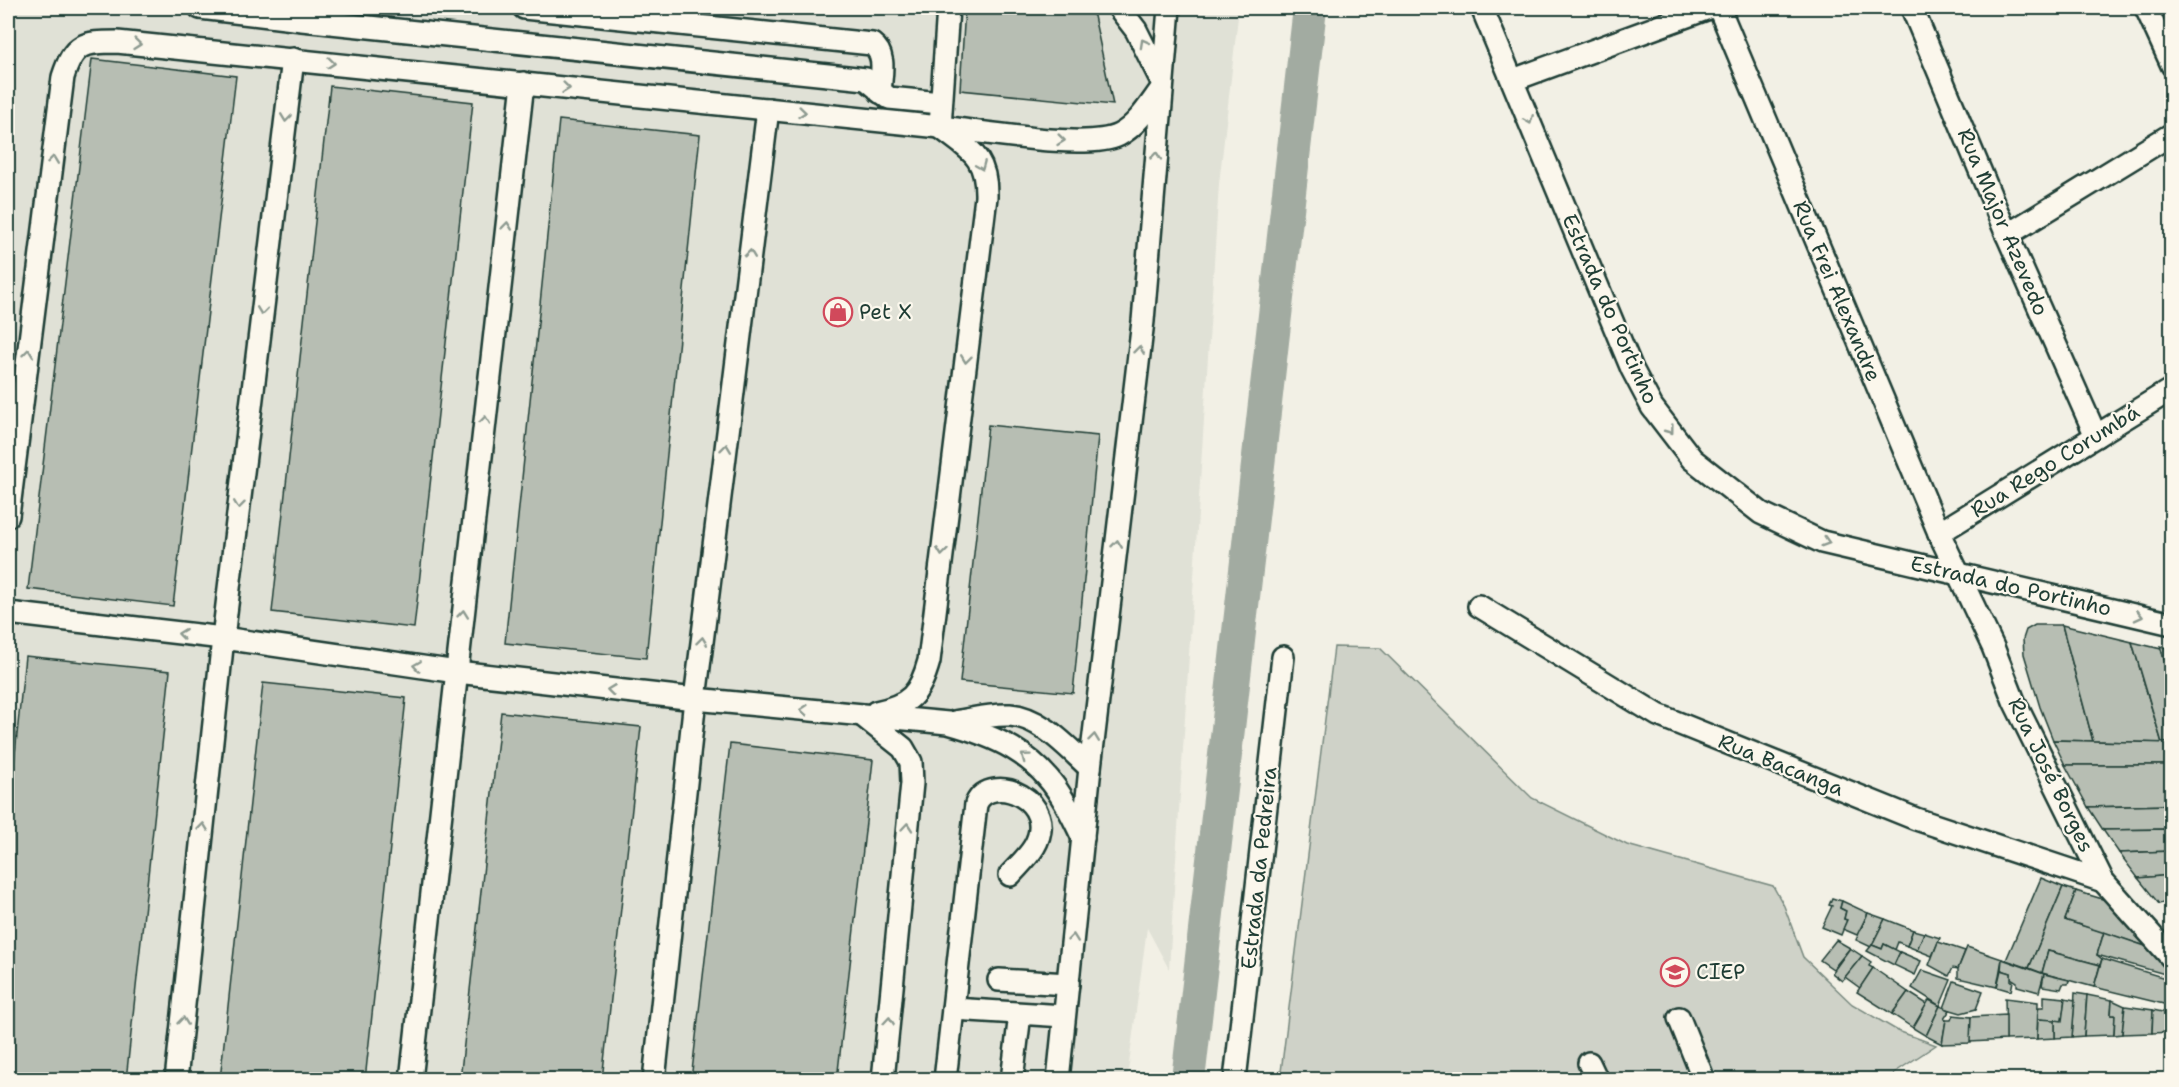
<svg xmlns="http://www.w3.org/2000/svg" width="2179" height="1087" viewBox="0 0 2179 1087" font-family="'Shantell Sans',sans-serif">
  <rect width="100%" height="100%" fill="#f2f0e5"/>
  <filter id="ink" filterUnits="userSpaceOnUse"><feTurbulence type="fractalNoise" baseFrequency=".0167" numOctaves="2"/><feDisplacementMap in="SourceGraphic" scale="12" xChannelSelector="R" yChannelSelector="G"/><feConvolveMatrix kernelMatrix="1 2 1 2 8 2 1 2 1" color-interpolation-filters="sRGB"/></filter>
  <g filter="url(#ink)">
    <polygon fill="#e0e1d6" points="8,8 1239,8 1219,184 1169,969 1147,928 1127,1079 8,1079"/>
    <polygon fill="#cfd2c8" stroke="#77887e" stroke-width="1.5" points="1334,647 1380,648 1532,798 1627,845 1773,886 1784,906 1803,957 1852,1004 1898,1031 1936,1045 1894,1073 1895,1079 1280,1080"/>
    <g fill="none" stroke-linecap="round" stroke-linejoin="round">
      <polyline stroke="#a2aba1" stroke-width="34" points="1188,1080 1310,8"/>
    </g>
    <g fill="#b7beb3" stroke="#1f3d34" stroke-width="1.5">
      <polygon points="965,8 1082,8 1094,16 1113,105 960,90"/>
      <polygon points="92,59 236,76 173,606 28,589"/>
      <polygon points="330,86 473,102 414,628 272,612"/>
      <polygon points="559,120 700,135 646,658 505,643"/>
      <polygon points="988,425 1098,436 1073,693 960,682"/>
      <polygon points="2035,625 2062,625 2093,741 2053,740 2040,707 2024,654 2023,639 2026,630"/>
      <polygon points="2062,625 2132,642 2162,743 2093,741"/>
      <polygon points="2132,642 2161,649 2172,684 2172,743 2162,743"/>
      <polygon points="2160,646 2172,649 2172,684 2161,649"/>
      <polygon points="25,656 170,671 126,1080 8,1080 8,823"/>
      <polygon points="263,683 406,698 365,1080 220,1080"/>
      <polygon points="501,712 641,727 602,1080 460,1080"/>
      <polygon points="2053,740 2172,743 2172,765 2065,765"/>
      <polygon points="730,744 873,760 837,1080 691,1080"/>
      <polygon points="2065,765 2172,765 2172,805 2088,807"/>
      <polygon points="2172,805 2172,829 2103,830 2088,807"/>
      <polygon points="2172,829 2172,851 2119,853 2103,830"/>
      <polygon points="2172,851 2172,875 2138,878 2119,853"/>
      <polygon points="2172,875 2172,901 2159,904 2138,878"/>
      <polygon points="2041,878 2063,887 2029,968 2006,960"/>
      <polygon points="2063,887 2076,891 2065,920 2104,932 2097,955 2102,959 2100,965 2048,951 2042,973 2029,968"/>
      <polygon points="2076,891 2122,905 2154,949 2065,920"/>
      <polygon points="1832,898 1842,901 1840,908 1846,911 1844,919 1847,920 1841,935 1822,927 1832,906 1829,905"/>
      <polygon points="1842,901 1868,913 1857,935 1843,929 1847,920 1844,919 1846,911 1840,908"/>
      <polygon points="1868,913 1885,919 1871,947 1856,940"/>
      <polygon points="1885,919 1913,930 1907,946 1898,942 1895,950 1884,944 1882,949 1872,945"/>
      <polygon points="1913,930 1924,933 1917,950 1907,946"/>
      <polygon points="2104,932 2154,949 2172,976 2097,955"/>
      <polygon points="1924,933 1940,938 1932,956 1917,950"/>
      <polygon points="1836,940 1850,948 1833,969 1820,960"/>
      <polygon points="1938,942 1965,951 1958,969 1953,968 1949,976 1929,965"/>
      <polygon points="1884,944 1900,952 1894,965 1867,951 1872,945 1882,949"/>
      <polygon points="1967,947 2002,959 1997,987 1958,978 1958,969"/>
      <polygon points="1850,948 1862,956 1842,981 1832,973"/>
      <polygon points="2048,951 2100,965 2094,987 2042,973"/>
      <polygon points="1900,952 1921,961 1915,975 1894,965"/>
      <polygon points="1862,956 1871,962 1869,966 1873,968 1860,988 1845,977"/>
      <polygon points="2002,959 2044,974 2039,992 2017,986 2017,982 2011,978 2011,973 2001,970"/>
      <polygon points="2102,959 2172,980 2172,1006 2094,987"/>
      <polygon points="1873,968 1908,992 1892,1014 1857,992"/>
      <polygon points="1922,970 1951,980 1940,1006 1912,988"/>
      <polygon points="2001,970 2011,973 2011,981 2013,981 2011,991 1997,987"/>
      <polygon points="2044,974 2069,980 2068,984 2063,984 2061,989 2042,986"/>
      <polygon points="1954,981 1983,991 1976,1009 1961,1013 1944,1008"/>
      <polygon points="1908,992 1927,1004 1913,1028 1892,1014"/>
      <polygon points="2075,993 2087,995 2084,1036 2072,1037"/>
      <polygon points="2087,995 2112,1000 2111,1015 2115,1015 2114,1035 2084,1036"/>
      <polygon points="2044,996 2065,998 2062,1021 2036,1019 2039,1007 2044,1007"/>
      <polygon points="2005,998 2038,1002 2037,1039 2006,1040"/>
      <polygon points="2065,998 2075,1000 2072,1037 2055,1038 2055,1020 2062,1021"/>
      <polygon points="1929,1000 1940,1006 1926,1036 1913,1028"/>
      <polygon points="2112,1000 2125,1006 2122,1034 2114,1035 2115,1015 2111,1015"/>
      <polygon points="1940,1006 1950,1010 1944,1019 1946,1020 1942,1044 1926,1036"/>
      <polygon points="2125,1006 2153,1010 2152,1033 2122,1034"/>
      <polygon points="2153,1010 2172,1014 2172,1032 2152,1033"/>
      <polygon points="1953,1015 1971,1017 1971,1043 1942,1044 1946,1020 1951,1020"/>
      <polygon points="2006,1015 2006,1040 1970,1042 1971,1017"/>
      <polygon points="2038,1019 2055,1020 2055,1038 2037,1039"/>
    </g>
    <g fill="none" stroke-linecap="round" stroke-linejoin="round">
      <g stroke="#1f3d34" stroke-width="26">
        <g id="minor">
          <polyline points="200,8 302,20 866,79 889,98 941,103"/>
          <path d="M524 8 872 44C887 55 881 75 880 92"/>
          <polyline points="1119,8 1136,30 1162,82"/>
          <polyline points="1482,8 1632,369 1652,407 1692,459 1761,513 1822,542 2172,624"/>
          <polyline points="1719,8 1939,533 1993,647 2014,701 2103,881 2172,958"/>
          <polyline points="1912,8 2007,235 2096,436"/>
          <polyline points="2146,8 2172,65"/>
          <polyline points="1513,80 1709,8"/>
          <path d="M940 127C980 131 1087 151 1119 135 1138 125 1150 104 1162 88"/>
          <polyline points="2007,235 2172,134"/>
          <path d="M8 516 63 77C74 43 83 42 117 42L940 127 948 8"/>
          <polyline points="1939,533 2172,389"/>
          <polyline points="1479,606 1658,715 1916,819 2103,881"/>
          <path d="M8 613 223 638 457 672 695 699 948 723C995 736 1035 753 1061 796 1070 810 1076 824 1083 838"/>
          <path d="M876 712C910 705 920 694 929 661L986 197C987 155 969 150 940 127"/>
          <polyline points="863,716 903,748 911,762 912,783 883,1080"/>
          <path d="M954 722C972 719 991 714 1010 715 1041 717 1068 748 1090 768"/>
          <polyline points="999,980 1068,984"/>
          <polyline points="953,1009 1064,1016"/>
          <polyline points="1679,1018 1704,1080"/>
          <polyline points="1589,1063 1597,1080"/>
          <polyline points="176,1080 223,638 293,59"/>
          <polyline points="411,1080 523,83"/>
          <polyline points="654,1080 695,699 768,109"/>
          <path d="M945 1080 976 804C991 770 1061 801 1034 847 1028 857 1018 866 1010 875"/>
          <polyline points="1012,1080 1020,1014"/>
          <polyline points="1058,1080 1090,768 1143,321 1169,8"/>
          <polyline points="1235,1080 1283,657"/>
        </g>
      </g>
      <use href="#minor" stroke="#fbf7ec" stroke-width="21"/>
    </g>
    <defs><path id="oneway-chevron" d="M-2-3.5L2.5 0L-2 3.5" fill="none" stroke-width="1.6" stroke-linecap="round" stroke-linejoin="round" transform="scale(1.5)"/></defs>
    <g stroke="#8d9a90">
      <use href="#oneway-chevron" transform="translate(1144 43) rotate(-119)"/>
      <use href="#oneway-chevron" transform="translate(137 44) rotate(6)"/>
      <use href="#oneway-chevron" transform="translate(331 63) rotate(6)"/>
      <use href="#oneway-chevron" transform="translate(566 88) rotate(6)"/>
      <use href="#oneway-chevron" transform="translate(802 112) rotate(6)"/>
      <use href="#oneway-chevron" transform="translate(286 118) rotate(97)"/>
      <use href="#oneway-chevron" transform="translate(1529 120) rotate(68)"/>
      <use href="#oneway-chevron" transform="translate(1061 140) rotate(6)"/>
      <use href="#oneway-chevron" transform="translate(1156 156) rotate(-85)"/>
      <use href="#oneway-chevron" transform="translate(53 160) rotate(-83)"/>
      <use href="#oneway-chevron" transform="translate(981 166) rotate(67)"/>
      <use href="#oneway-chevron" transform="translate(507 226) rotate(-84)"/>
      <use href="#oneway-chevron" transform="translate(750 254) rotate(-83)"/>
      <use href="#oneway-chevron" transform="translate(262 311) rotate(97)"/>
      <use href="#oneway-chevron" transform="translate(1139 350) rotate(-83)"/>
      <use href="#oneway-chevron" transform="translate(28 353) rotate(-83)"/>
      <use href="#oneway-chevron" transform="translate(966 359) rotate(97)"/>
      <use href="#oneway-chevron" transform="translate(485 420) rotate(-84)"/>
      <use href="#oneway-chevron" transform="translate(1670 430) rotate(53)"/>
      <use href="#oneway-chevron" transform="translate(726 448) rotate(-83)"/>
      <use href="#oneway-chevron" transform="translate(239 505) rotate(97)"/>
      <use href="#oneway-chevron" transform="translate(1826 542) rotate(17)"/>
      <use href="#oneway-chevron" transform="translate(1117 544) rotate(-83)"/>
      <use href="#oneway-chevron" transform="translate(942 552) rotate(97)"/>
      <use href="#oneway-chevron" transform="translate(463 614) rotate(-84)"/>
      <use href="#oneway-chevron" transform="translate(2139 616) rotate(13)"/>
      <use href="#oneway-chevron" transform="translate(182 634) rotate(-173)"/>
      <use href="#oneway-chevron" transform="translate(702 641) rotate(-83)"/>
      <use href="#oneway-chevron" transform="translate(417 666) rotate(-172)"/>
      <use href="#oneway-chevron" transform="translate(611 690) rotate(-173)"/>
      <use href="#oneway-chevron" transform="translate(804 710) rotate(-175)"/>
      <use href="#oneway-chevron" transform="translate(1094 738) rotate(-83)"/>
      <use href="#oneway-chevron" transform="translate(1025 757) rotate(-143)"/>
      <use href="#oneway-chevron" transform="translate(203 827) rotate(-84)"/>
      <use href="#oneway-chevron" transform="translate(907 827) rotate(-85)"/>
      <use href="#oneway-chevron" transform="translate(1073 938) rotate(-84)"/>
      <use href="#oneway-chevron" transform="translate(183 1021) rotate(-84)"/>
      <use href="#oneway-chevron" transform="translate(889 1021) rotate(-85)"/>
    </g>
  </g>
  <defs>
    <g id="shop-ring" transform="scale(1.5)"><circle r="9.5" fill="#fbf7ec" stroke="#d1495b" stroke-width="1.5"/><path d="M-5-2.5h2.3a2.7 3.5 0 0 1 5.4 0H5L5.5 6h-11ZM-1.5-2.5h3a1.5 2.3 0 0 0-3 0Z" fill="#d1495b"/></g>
    <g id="school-ring" transform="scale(1.5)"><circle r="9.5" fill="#fbf7ec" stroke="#d1495b" stroke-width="1.5"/><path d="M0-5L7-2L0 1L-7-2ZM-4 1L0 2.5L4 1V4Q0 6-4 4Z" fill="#d1495b"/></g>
  </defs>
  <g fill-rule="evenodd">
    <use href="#shop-ring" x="838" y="312"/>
    <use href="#school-ring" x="1675" y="972"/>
  </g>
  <g text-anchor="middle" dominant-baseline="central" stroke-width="4.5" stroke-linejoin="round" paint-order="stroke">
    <g font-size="21" fill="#1f3d34" stroke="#fbf7ec">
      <text transform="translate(2003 222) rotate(67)">Rua Major Azevedo</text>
      <text transform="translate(1837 291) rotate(67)">Rua Frei Alexandre</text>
      <text transform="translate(1610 309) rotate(66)">Estrada do Portinho</text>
      <text transform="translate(2055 461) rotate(-32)">Rua Rego Corumbá</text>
      <text transform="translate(2011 586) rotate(13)">Estrada do Portinho</text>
      <text transform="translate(1781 765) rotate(22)">Rua Bacanga</text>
      <text transform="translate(2051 775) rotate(64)">Rua José Borges</text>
      <text transform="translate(1259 868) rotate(-84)">Estrada da Pedreira</text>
    </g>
    <g font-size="21" fill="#1f3d34" stroke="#fbf7ec" text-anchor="start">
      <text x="859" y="312">Pet X</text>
      <text x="1696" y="972">CIEP</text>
    </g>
  </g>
  <rect width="2179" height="1087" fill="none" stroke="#fbf7ec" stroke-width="30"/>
  <rect x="15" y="15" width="2149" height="1057" fill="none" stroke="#1f3d34" stroke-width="2" filter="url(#ink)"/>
</svg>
